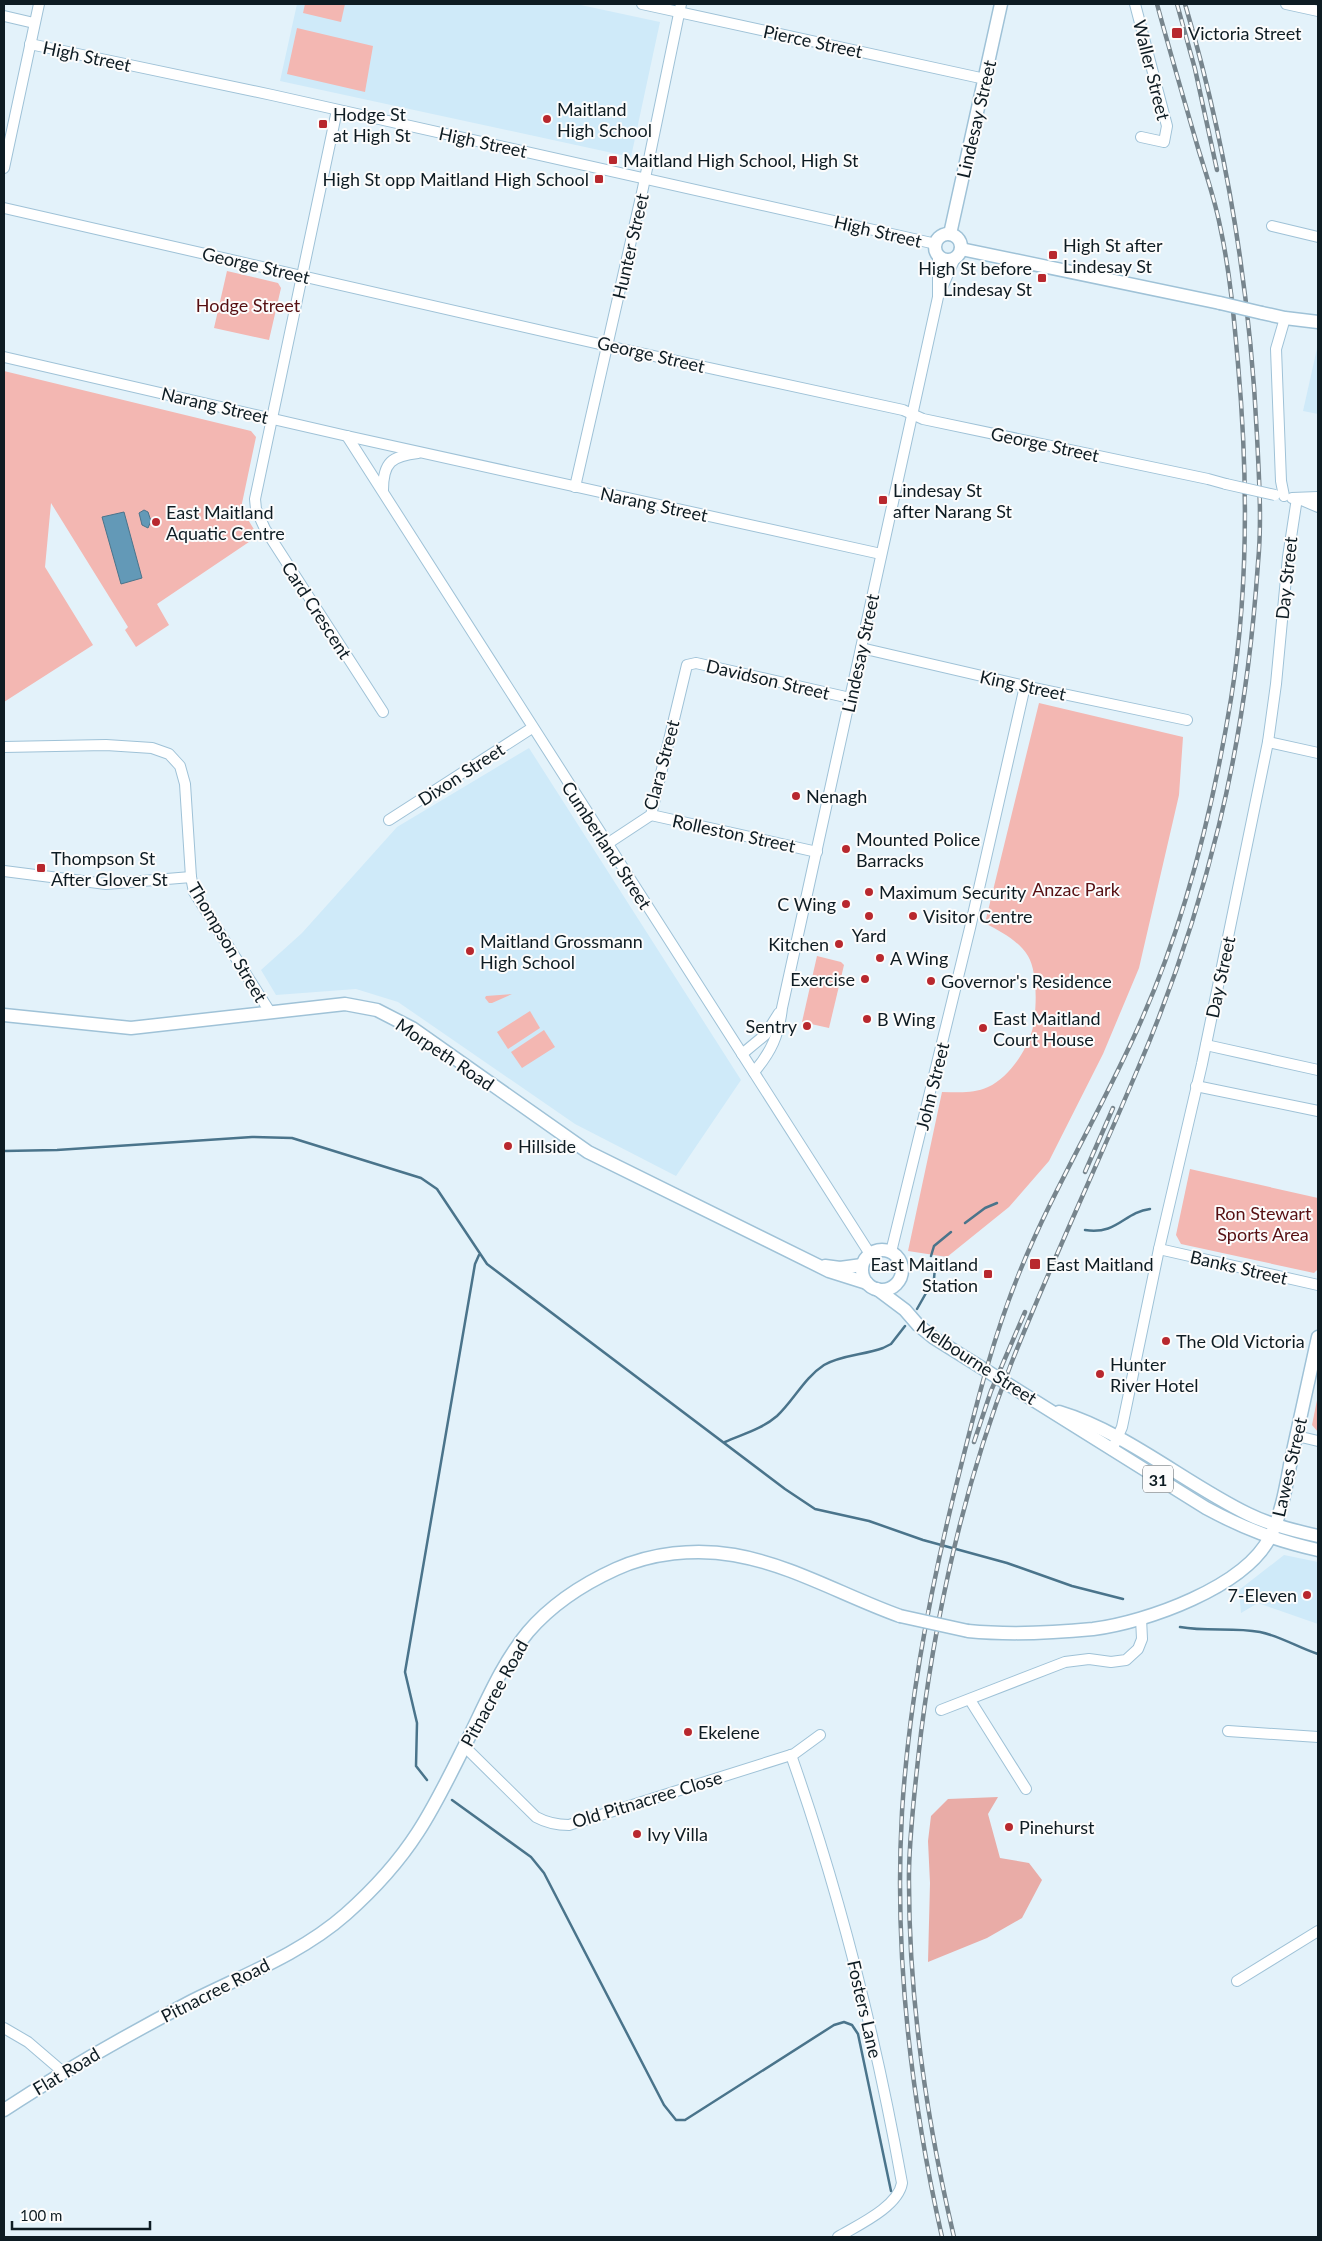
<svg xmlns="http://www.w3.org/2000/svg" width="1322" height="2241" viewBox="0 0 1322 2241" font-family="Lato,sans-serif">
  <rect width="100%" height="100%" fill="#e3f2fa"/>
  <g fill="#cfeaf9">
    <polygon points="297,4 576,4 660,22 631,157 280,81"/>
    <polygon points="1318,344 1318,414 1303,411"/>
    <polygon points="529,748 741,1080 676,1176 575,1124 398,1002 356,989 276,995 261,970 302,933 397,827"/>
    <polygon points="1284,1555 1318,1562 1318,1624 1258,1603 1241,1613 1239,1590"/>
  </g>
  <g fill="#f3b7b2">
    <polygon points="305,4 345,4 341,22 303,13"/>
    <polygon points="297,28 373,46 365,92 287,74"/>
    <polygon points="227,271 278,283 281,288 269,340 214,328"/>
    <polygon points="4,371 251,431 256,437 241,508 258,536 157,604 169,625 136,647 125,630 128,627 51,503 45,567 93,645 4,702"/>
    <path d="M1039 703 1183 737 1179 795 1139 968 1103 1054 1049 1161 1009 1207 947 1257 908 1251 942 1092C958 1092 973 1094 988 1087 1008 1078 1026 1052 1032 1031 1037 1013 1038 972 1028 956 1018 940 1001 932 985 923Z"/>
    <polygon points="817,956 841,962 844,965 829,1028 802,1022"/>
    <polygon points="512,994 492,1003 489,1003 485,998 486,996"/>
    <polygon points="530,1011 540,1028 508,1049 497,1032"/>
    <polygon points="544,1030 555,1047 522,1068 511,1052"/>
    <polygon points="1190,1169 1318,1198 1318,1269 1314,1273 1181,1244 1176,1235"/>
    <polygon points="1318,1395 1318,1432 1312,1425"/>
  </g>
  <polygon fill="#e9aca7" points="998,1797 988,1814 1000,1858 1029,1863 1042,1880 1022,1918 987,1938 928,1962 930,1883 928,1841 931,1816 948,1799"/>
  <g fill="#6399b7" stroke="#4a748b">
    <polygon points="144,510 148,512 151,521 148,528 142,525 139,513"/>
    <polygon points="124,512 142,578 121,584 102,517"/>
  </g>
  <g fill="none" stroke-linecap="round" stroke-linejoin="round">
    <g stroke="#4a748b" stroke-width="2.5">
      <polyline points="4,1151 57,1150 252,1137 292,1138 421,1178 437,1189 487,1264 785,1489 815,1509 869,1521 923,1540 1007,1563 1072,1586 1123,1599"/>
      <polyline points="965,1223 985,1208 997,1203"/>
      <path d="M1085 1230C1118 1235 1124 1212 1150 1209"/>
      <polyline points="931,1256 934,1246 951,1232"/>
      <polyline points="917,1309 934,1279 935,1267"/>
      <path d="M725 1442C743 1434 762 1429 777 1416 794 1400 804 1378 824 1365 841 1355 864 1355 883 1348L891 1344 905 1326"/>
      <path d="M1180 1627C1207 1632 1233 1627 1260 1632 1280 1636 1299 1648 1318 1654"/>
      <polyline points="427,1780 416,1766 417,1723 405,1672 475,1264 479,1255"/>
      <polyline points="452,1800 531,1857 544,1873 664,2105 676,2120 685,2120 834,2025 844,2022 852,2025 858,2034 891,2191"/>
    </g>
    <g stroke="#9fc2d7" stroke-width="12">
      <g id="minor">
        <polyline points="642,4 985,79"/>
        <polyline points="1135,4 1167,126 1164,142 1141,137"/>
        <polyline points="1286,4 1318,11"/>
        <polyline points="4,16 34,23"/>
        <polyline points="30,44 272,95 936,244"/>
        <polyline points="337,110 255,499 256,509 265,529 383,712"/>
        <polyline points="4,168 39,4"/>
        <polyline points="4,208 617,348 903,410 923,419 1208,479 1226,484"/>
        <polyline points="1272,226 1318,237"/>
        <polyline points="941,290 955,258"/>
        <polyline points="4,357 347,436 881,554"/>
        <polyline points="347,436 870,1254"/>
        <polyline points="575,487 643,188 681,4"/>
        <path d="M383 490C383 462 392 456 418 453"/>
        <polyline points="1284,496 1281,481 1276,349 1285,318"/>
        <polyline points="1292,498 1318,497"/>
        <polyline points="1297,498 1318,507"/>
        <polyline points="861,648 1025,686 1187,720"/>
        <polyline points="1268,742 1318,753"/>
        <polyline points="4,747 106,745 152,748 169,754 180,766 185,784 191,877"/>
        <polyline points="651,815 817,852"/>
        <polyline points="389,820 532,728"/>
        <polyline points="607,844 651,815 687,665 696,663 850,698"/>
        <polyline points="4,871 106,884 191,877 194,892 270,1012"/>
        <polyline points="1206,1045 1318,1070"/>
        <polyline points="742,1054 765,1035 779,1013"/>
        <path d="M754 1072C771 1052 779 1035 782 1008L938 297V255"/>
        <polyline points="1196,1086 1318,1111"/>
        <polyline points="1159,1249 1318,1285"/>
        <polyline points="891,1252 970,928 1025,686"/>
        <polyline points="1297,1436 1318,1441"/>
        <polyline points="1112,1450 1122,1427 1159,1249 1202,1064 1268,742 1276,684 1288,557 1297,498"/>
        <polyline points="970,1700 1026,1789"/>
        <polyline points="941,1710 1065,1662 1089,1659 1111,1662 1126,1660 1138,1649 1142,1639 1141,1618"/>
        <polyline points="1228,1731 1318,1737"/>
        <path d="M465 1747 536 1817C547 1823 556 1825 569 1825L794 1754 820 1735"/>
        <path d="M791 1755C840 1894 876 2038 902 2183 898 2207 858 2225 838 2237"/>
        <polyline points="1237,1981 1318,1931"/>
        <polyline points="4,2028 28,2042 63,2072"/>
      </g>
    </g>
    <g stroke="#9fc2d7" stroke-width="15">
      <g id="major">
        <polyline points="950,234 1001,4"/>
        <circle cx="948" cy="247" r="13"/>
        <polyline points="961,249 1220,303"/>
        <polyline points="1262,313 1285,318 1318,322"/>
        <polyline points="4,1015 131,1028 345,1004 377,1010 412,1028 588,1152 829,1271 867,1283"/>
        <circle cx="882" cy="1270" r="20"/>
        <polyline points="825,1266 840,1268 862,1265"/>
        <path d="M877 1289 905 1310 918 1325 934 1338 1206 1508C1245 1529 1275 1540 1318 1550"/>
        <path d="M1059 1412C1126 1432 1186 1484 1248 1514 1270 1525 1295 1531 1318 1536"/>
        <path d="M968 1631C1009 1635 1052 1633 1093 1629 1147 1622 1245 1587 1270 1537 1282 1513 1286 1486 1291 1460 1300 1419 1309 1378 1318 1337"/>
        <path d="M4 2110C65 2070 127 2035 192 2001 244 1975 302 1953 346 1914 373 1890 398 1863 418 1832 435 1806 450 1775 464 1747 484 1708 500 1666 528 1632 552 1604 583 1584 616 1569 651 1553 695 1548 734 1555 792 1565 844 1596 900 1616"/>
      </g>
    </g>
    <use href="#minor" stroke="#fff" stroke-width="10"/>
    <use href="#major" stroke="#fff" stroke-width="12"/>
    <g stroke="#77858d" stroke-width="4.5">
      <g id="rail">
        <polyline points="1177,4 1195,69 1217,170"/>
        <polyline points="1085,1172 1113,1108"/>
        <polyline points="974,1442 991,1391 1025,1312"/>
        <path d="M942 2237C911 2099 894 1954 902 1812 909 1700 930 1590 957 1482 975 1410 992 1339 1020 1271 1055 1185 1104 1106 1141 1021 1186 920 1213 808 1231 699 1249 587 1248 476 1238 364 1234 318 1230 272 1220 226 1215 200 1206 174 1198 148 1184 100 1170 52 1157 4"/>
        <path d="M954 2237C926 2118 908 1993 909 1871 910 1825 916 1778 921 1733 937 1607 965 1482 1011 1364 1051 1263 1097 1166 1139 1066 1172 989 1199 907 1219 825 1240 739 1252 651 1258 563 1262 521 1259 478 1257 436 1250 291 1226 143 1185 4"/>
      </g>
    </g>
    <use href="#rail" stroke="#fcfcfc" stroke-width="2.5" stroke-dasharray="8" stroke-linecap="butt"/>
    <g stroke="#9fc2d7" stroke-width="12" stroke-linecap="butt">
      <polyline id="minor-bridge" points="1226,484 1275,495"/>
    </g>
    <g stroke="#9fc2d7" stroke-width="15" stroke-linecap="butt">
      <g id="major-bridge">
        <polyline points="1220,303 1262,313"/>
        <polyline points="900,1616 968,1631"/>
      </g>
    </g>
    <use href="#minor-bridge" stroke="#fff" stroke-width="10"/>
    <use href="#major-bridge" stroke="#fff" stroke-width="12"/>
  </g>
  <g fill="#b8282e" stroke="#fcfcfc" stroke-width="2">
    <rect x="1171" y="27" width="12" height="12" rx="2.5"/>
    <circle cx="547" cy="119" r="5"/>
    <rect x="318" y="119" width="10" height="10" rx="2.5"/>
    <rect x="608" y="155" width="10" height="10" rx="2.5"/>
    <rect x="594" y="174" width="10" height="10" rx="2.5"/>
    <rect x="1048" y="250" width="10" height="10" rx="2.5"/>
    <rect x="1037" y="273" width="10" height="10" rx="2.5"/>
    <rect x="878" y="495" width="10" height="10" rx="2.5"/>
    <circle cx="156" cy="522" r="5"/>
    <circle cx="796" cy="796" r="5"/>
    <circle cx="846" cy="849" r="5"/>
    <rect x="36" y="863" width="10" height="10" rx="2.5"/>
    <circle cx="869" cy="892" r="5"/>
    <circle cx="846" cy="904" r="5"/>
    <circle cx="869" cy="916" r="5"/>
    <circle cx="913" cy="916" r="5"/>
    <circle cx="839" cy="944" r="5"/>
    <circle cx="470" cy="951" r="5"/>
    <circle cx="880" cy="958" r="5"/>
    <circle cx="865" cy="979" r="5"/>
    <circle cx="931" cy="981" r="5"/>
    <circle cx="867" cy="1019" r="5"/>
    <circle cx="807" cy="1026" r="5"/>
    <circle cx="983" cy="1028" r="5"/>
    <circle cx="508" cy="1146" r="5"/>
    <rect x="1029" y="1258" width="12" height="12" rx="2.5"/>
    <rect x="983" y="1269" width="10" height="10" rx="2.5"/>
    <circle cx="1166" cy="1341" r="5"/>
    <circle cx="1100" cy="1374" r="5"/>
    <circle cx="1307" cy="1595" r="5"/>
    <circle cx="688" cy="1732" r="5"/>
    <circle cx="1009" cy="1827" r="5"/>
    <circle cx="637" cy="1834" r="5"/>
  </g>
  <g text-anchor="middle" dominant-baseline="central" stroke-width="4" stroke-linejoin="round" paint-order="stroke">
    <rect fill="#fcfcfc" stroke="#555f64" stroke-width="1" x="1143" y="1465.5" width="30" height="27" rx="4"/>
    <g font-size="16" font-weight="bold" fill="#0e1c23">
      <text x="1158" y="1479">31</text>
    </g>
    <g font-size="18" fill="#0e1c23" stroke="#fcfcfc" text-anchor="start">
      <text x="1188" y="33">Victoria Street</text>
      <text x="557" y="109">Maitland<tspan x="557" dy="21">High School</tspan></text>
      <text x="333" y="114">Hodge St<tspan x="333" dy="21">at High St</tspan></text>
      <text x="623" y="160">Maitland High School, High St</text>
      <text x="589" y="179" text-anchor="end">High St opp Maitland High School</text>
      <text x="1063" y="245">High St after<tspan x="1063" dy="21">Lindesay St</tspan></text>
      <text x="1032" y="268" text-anchor="end">High St before<tspan x="1032" dy="21">Lindesay St</tspan></text>
      <text x="893" y="490">Lindesay St<tspan x="893" dy="21">after Narang St</tspan></text>
      <text x="166" y="512">East Maitland<tspan x="166" dy="21">Aquatic Centre</tspan></text>
      <text x="806" y="796">Nenagh</text>
      <text x="856" y="839">Mounted Police<tspan x="856" dy="21">Barracks</tspan></text>
      <text x="51" y="858">Thompson St<tspan x="51" dy="21">After Glover St</tspan></text>
      <text x="879" y="892">Maximum Security</text>
      <text x="836" y="904" text-anchor="end">C Wing</text>
      <text x="923" y="916">Visitor Centre</text>
      <text x="869" y="935" text-anchor="middle">Yard</text>
      <text x="480" y="941">Maitland Grossmann<tspan x="480" dy="21">High School</tspan></text>
      <text x="829" y="944" text-anchor="end">Kitchen</text>
      <text x="890" y="958">A Wing</text>
      <text x="855" y="979" text-anchor="end">Exercise</text>
      <text x="941" y="981">Governor's Residence</text>
      <text x="993" y="1018">East Maitland<tspan x="993" dy="21">Court House</tspan></text>
      <text x="877" y="1019">B Wing</text>
      <text x="797" y="1026" text-anchor="end">Sentry</text>
      <text x="518" y="1146">Hillside</text>
      <text x="978" y="1264" text-anchor="end">East Maitland<tspan x="978" dy="21">Station</tspan></text>
      <text x="1046" y="1264">East Maitland</text>
      <text x="1176" y="1341">The Old Victoria</text>
      <text x="1110" y="1364">Hunter<tspan x="1110" dy="21">River Hotel</tspan></text>
      <text x="1297" y="1595" text-anchor="end">7-Eleven</text>
      <text x="698" y="1732">Ekelene</text>
      <text x="1019" y="1827">Pinehurst</text>
      <text x="647" y="1834">Ivy Villa</text>
    </g>
    <g font-size="18" fill="#0e1c23" stroke="#fcfcfc">
      <text transform="translate(813 41) rotate(12)">Pierce Street</text>
      <text transform="translate(87 56) rotate(12)">High Street</text>
      <text transform="translate(1152 70) rotate(76)">Waller Street</text>
      <text transform="translate(976 119) rotate(-77)">Lindesay Street</text>
      <text transform="translate(483 142) rotate(12)">High Street</text>
      <text transform="translate(878 231) rotate(13)">High Street</text>
      <text transform="translate(630 246) rotate(-77)">Hunter Street</text>
      <text transform="translate(256 265) rotate(13)">George Street</text>
      <text transform="translate(651 354) rotate(13)">George Street</text>
      <text transform="translate(215 405) rotate(13)">Narang Street</text>
      <text transform="translate(1045 444) rotate(12)">George Street</text>
      <text transform="translate(654 504) rotate(12)">Narang Street</text>
      <text transform="translate(1286 578) rotate(-84)">Day Street</text>
      <text transform="translate(317 610) rotate(57)">Card Crescent</text>
      <text transform="translate(860 653) rotate(-78)">Lindesay Street</text>
      <text transform="translate(768 679) rotate(13)">Davidson Street</text>
      <text transform="translate(1023 685) rotate(12)">King Street</text>
      <text transform="translate(661 765) rotate(-75)">Clara Street</text>
      <text transform="translate(461 774) rotate(-33)">Dixon Street</text>
      <text transform="translate(734 833) rotate(12)">Rolleston Street</text>
      <text transform="translate(607 845) rotate(57)">Cumberland Street</text>
      <text transform="translate(228 942) rotate(59)">Thompson Street</text>
      <text transform="translate(1220 977) rotate(-78)">Day Street</text>
      <text transform="translate(445 1054) rotate(34)">Morpeth Road</text>
      <text transform="translate(932 1086) rotate(-76)">John Street</text>
      <text transform="translate(1239 1267) rotate(13)">Banks Street</text>
      <text transform="translate(977 1362) rotate(33)">Melbourne Street</text>
      <text transform="translate(1289 1467) rotate(-77)">Lawes Street</text>
      <text transform="translate(494 1693) rotate(-61)">Pitnacree Road</text>
      <text transform="translate(647 1799) rotate(-17)">Old Pitnacree Close</text>
      <text transform="translate(215 1990) rotate(-27)">Pitnacree Road</text>
      <text transform="translate(865 2009) rotate(77)">Fosters Lane</text>
      <text transform="translate(66 2071) rotate(-31)">Flat Road</text>
    </g>
    <g font-size="18" fill="#560f12" stroke="#fcfcfc">
      <text x="248" y="305">Hodge Street</text>
      <text x="1076" y="889">Anzac Park</text>
      <text x="1263" y="1213">Ron Stewart<tspan x="1263" dy="21">Sports Area</tspan></text>
    </g>
  </g>
  <rect width="1322" height="2241" fill="none" stroke="#0e1c23" stroke-width="10"/>
  <path d="M12 2221v8h138v-8" fill="none" stroke="#0e1c23" stroke-width="2.5"/>
  <text x="20" y="2221" font-size="15" fill="#0e1c23" stroke="#fcfcfc" stroke-width="4" paint-order="stroke">100 m</text>
</svg>
